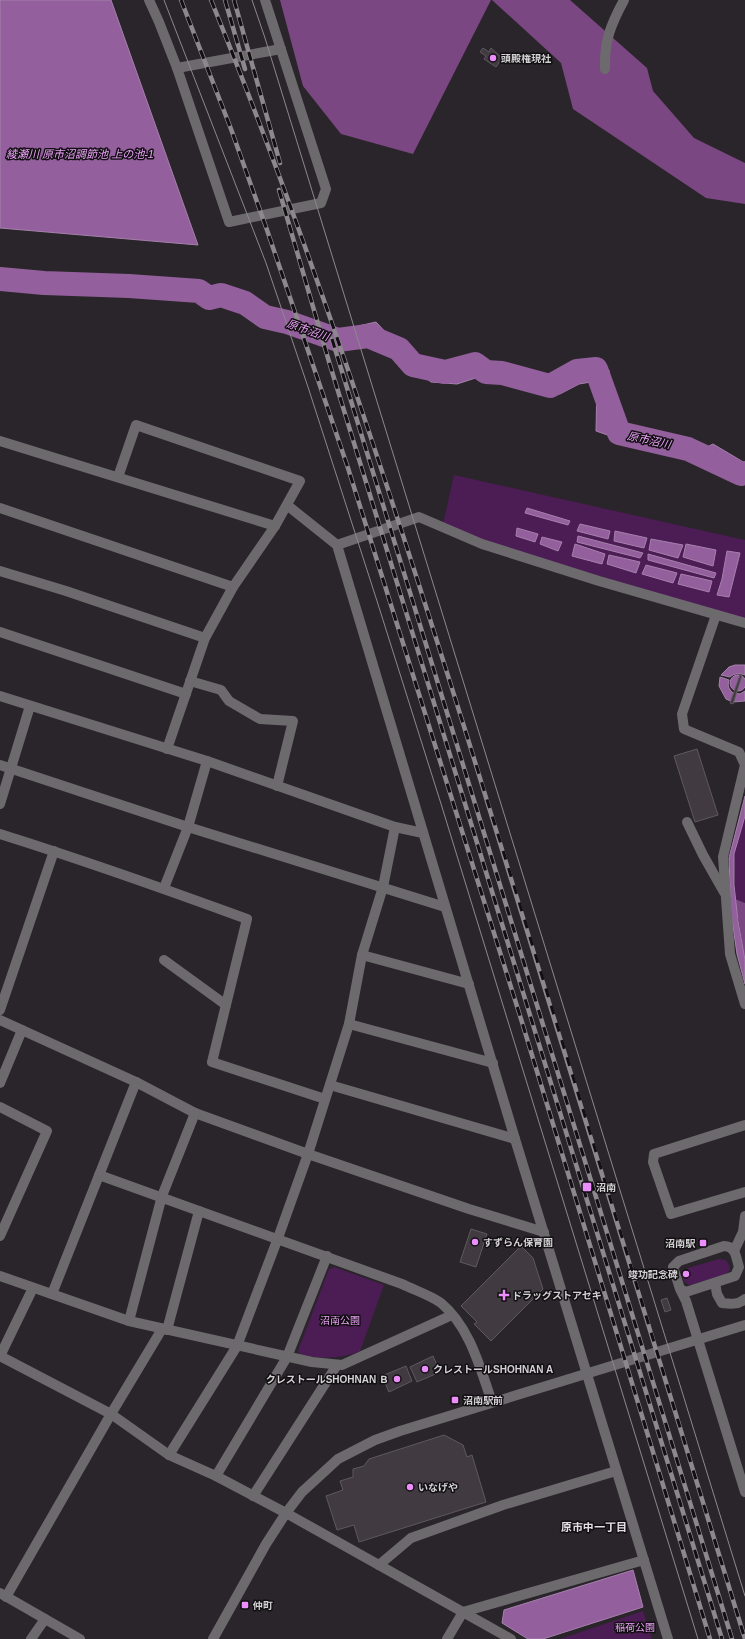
<svg xmlns="http://www.w3.org/2000/svg" width="745" height="1639" viewBox="0 0 745 1639" font-family="Arial,'Noto Sans JP',sans-serif">
  <rect width="100%" height="100%" fill="#2a252a"/>
  <g fill="#4c1c54">
    <polygon points="454,475 745,540 745,623 442,528"/>
    <polygon points="745,816 745,903 735,899 734,854"/>
    <polygon points="719,1259 726,1260 729,1265 730,1270 724,1275 694,1284 689,1285 684,1281 682,1275 688,1268"/>
    <path d="M334 1267 384 1285 360 1351C341 1359 321 1359 301 1355L298 1351 329 1269Z"/>
    <polygon points="643,1611 652,1639 560,1639"/>
  </g>
  <g fill="#7a4782">
    <polygon points="280,0 491,0 413,154 341,134 303,86"/>
    <polygon points="492,0 570,0 647,68 653,91 694,138 745,163 745,204 706,198 573,109 561,63"/>
    <polygon points="735,899 745,903 745,960"/>
  </g>
  <g fill="#935f9c" stroke="#a681ad">
    <polygon points="0,0 111,0 198,245 0,228"/>
    <path d="M376 322C393 341 411 357 428 375L460 377 494 363 522 367 533 379 558 384 567 382 586 367 600 366 609 370 611 424C620 425 625 430 633 433 642 436 651 437 660 440 681 447 691 456 713 444L745 463V471L710 457 695 459 636 445 596 431 597 381 579 384 560 394 527 390 488 374 457 384 431 382 395 355 375 336 349 344 343 337 358 326Z"/>
    <polygon points="527,508 570,521 568,525 525,513"/>
    <polygon points="580,524 610,531 608,539 577,531"/>
    <polygon points="517,528 538,534 535,542 516,536"/>
    <polygon points="615,531 647,538 644,548 614,541"/>
    <polygon points="578,536 643,553 640,558 577,542"/>
    <polygon points="542,537 562,542 558,551 540,544"/>
    <polygon points="651,539 683,545 678,558 649,550"/>
    <polygon points="575,544 605,554 602,564 572,556"/>
    <polygon points="686,544 716,550 713,566 683,557"/>
    <polygon points="727,551 740,553 729,597 717,595 722,579"/>
    <polygon points="648,554 716,573 714,578 648,560"/>
    <polygon points="609,555 640,562 636,573 607,564"/>
    <polygon points="646,565 677,573 673,583 642,574"/>
    <polygon points="681,574 712,581 709,592 678,584"/>
    <path d="M735 665H745V675C740 673 734 673 730 677L721 675 729 667Z"/>
    <circle cx="738" cy="683" r="8"/>
    <path d="M720 677 729 680C727 686 729 689 733 693L740 694 745 691V701L733 702 726 699 719 686Z"/>
    <polygon points="745,796 745,816 734,854 734,885 738,921 745,960 745,984 737,954 731,912 729,858"/>
    <polygon points="633,1570 643,1607 543,1639 528,1639 502,1623 504,1610"/>
  </g>
  <g fill="none" stroke-linecap="round" stroke-linejoin="round">
    <polyline stroke="#935f9c" stroke-width="24" points="0,279 44,283 129,286 199,291 209,298 221,295 245,303 265,317 287,322 338,340 368,336 399,349 413,365 445,372 475,364 486,372 502,373 550,386 577,371 596,369 619,433 688,449 741,474 745,473"/>
  </g>
  <g fill="#413b41" stroke="#5e585f">
    <polygon points="483,48 489,52 491,48 502,58 496,67 484,59 486,56 480,52"/>
    <polygon points="740,675 742,675 733,704 730,703"/>
    <polygon points="697,749 718,815 695,822 674,756"/>
    <polygon points="471,1229 487,1234 476,1267 460,1262"/>
    <polygon points="521,1246 533,1258 543,1289 491,1341 474,1324 477,1322 461,1306"/>
    <polygon points="667,1298 671,1310 665,1312 661,1300"/>
    <polygon points="433,1356 440,1372 417,1382 410,1367"/>
    <polygon points="406,1366 412,1381 389,1392 382,1376"/>
    <polygon points="444,1435 463,1445 467,1457 472,1455 486,1502 359,1542 354,1525 337,1530 326,1496 343,1490 340,1481 353,1477 353,1469 364,1466 369,1459"/>
  </g>
  <g fill="none" stroke-linecap="round" stroke-linejoin="round">
    <g stroke="#6d6a6e" stroke-width="10">
      <polyline points="149,0 159,22 177,68 281,49"/>
      <polyline points="177,68 229,222 321,203 326,189 265,0"/>
      <path d="M605 69C604 41 611 24 624 0"/>
      <polyline points="0,441 275,526"/>
      <polyline points="118,477 136,425 300,481 275,526 233,587 205,638 167,749"/>
      <polyline points="287,505 337,545 515,1139 668,1639"/>
      <polyline points="0,508 233,587"/>
      <polyline points="337,545 419,517 482,544 599,581 745,623"/>
      <polyline points="0,571 66,591 205,638"/>
      <polyline points="716,615 682,714 684,729 739,752 745,765 723,857 730,954 745,1004"/>
      <polyline points="0,632 186,694"/>
      <polyline points="190,681 221,690 229,701 260,719 293,721 277,786"/>
      <polyline points="0,696 207,761 395,827 423,833"/>
      <polyline points="0,765 188,827 445,907"/>
      <polyline points="0,804 30,706"/>
      <polyline points="687,822 703,855 724,892"/>
      <path d="M0 834C83 860 165 889 247 919L212 1062 325 1099"/>
      <polyline points="164,888 188,827 207,761"/>
      <polyline points="362,955 469,984"/>
      <polyline points="164,960 226,1005"/>
      <polyline points="0,1010 54,851"/>
      <polyline points="0,1020 136,1082 195,1113 308,1154 469,1209 544,1232"/>
      <polyline points="349,1024 493,1063"/>
      <polyline points="0,1083 22,1030"/>
      <polyline points="330,1085 515,1139"/>
      <polyline points="0,1107 47,1131 0,1236"/>
      <polyline points="745,1125 654,1154 653,1162 671,1214 745,1192"/>
      <path d="M99 1175 402 1284C414 1290 430 1295 441 1303 470 1327 480 1368 492 1402"/>
      <polyline points="734,1251 743,1232 745,1216"/>
      <polyline points="0,1276 129,1321 312,1362 342,1365 452,1315"/>
      <path d="M715 1283 717 1294 722 1303C730 1304 738 1305 745 1299"/>
      <path d="M680 1289 686 1292 735 1276 739 1267C736 1258 736 1246 724 1246L679 1261 673 1267 680 1289 686 1301 745 1492"/>
      <polyline points="52,1294 136,1082"/>
      <polyline points="129,1321 162,1196 195,1113"/>
      <polyline points="167,1330 199,1211"/>
      <polyline points="0,1356 111,1414 169,1455 216,1476 286,1513 511,1639"/>
      <polyline points="0,1356 33,1288"/>
      <polyline points="169,1455 237,1346 278,1238 308,1154 349,1024 362,955 383,887 395,827"/>
      <polyline points="216,1476 287,1357 327,1256"/>
      <polyline points="253,1496 337,1365"/>
      <polyline points="379,1565 411,1538 503,1505 616,1471"/>
      <polyline points="0,1593 80,1639"/>
      <polyline points="6,1597 111,1414 162,1329"/>
      <polyline points="31,1639 45,1619"/>
      <polyline points="213,1639 266,1544 286,1513 302,1492 338,1459 375,1440 400,1431 745,1325"/>
      <polyline points="447,1639 463,1612 644,1560"/>
    </g>
    <g stroke="#8c888d" stroke-width="1">
      <polyline points="164,0 266,263 308,387 377,601 442,807 698,1639"/>
      <polyline points="252,0 265,38 745,1596"/>
    </g>
    <g stroke="#8c888d" stroke-width="4.5">
      <g id="rail">
        <polyline points="181,0 231,129 267,230 348,468 521,1019 710,1639"/>
        <path d="M211 0C309 241 389 488 467 736 562 1036 652 1338 745 1639"/>
        <polyline points="225,0 245,69"/>
        <polyline points="234,0 280,163"/>
        <polyline points="279,190 330,365 722,1639"/>
        <polyline points="332,339 732,1639"/>
      </g>
    </g>
    <use href="#rail" stroke="#110f11" stroke-width="3" stroke-dasharray="9" stroke-linecap="butt"/>
  </g>
  <g fill="#eb8dfb" stroke="#110f11" stroke-width="1.5">
    <circle cx="493" cy="58" r="4"/>
    <rect x="582" y="1182" width="10" height="10" rx="2"/>
    <circle cx="475" cy="1242" r="4"/>
    <rect x="699" y="1239" width="8" height="8" rx="2"/>
    <circle cx="686" cy="1274" r="4"/>
    <path d="M502 1289h4v4h4v4h-4v4h-4v-4h-4v-4h4z"/>
    <circle cx="425" cy="1369" r="4"/>
    <circle cx="397" cy="1379" r="4"/>
    <rect x="451" y="1396" width="8" height="8" rx="2"/>
    <circle cx="410" cy="1487" r="4"/>
    <rect x="241" y="1601" width="8" height="8" rx="2"/>
  </g>
  <g text-anchor="middle" dominant-baseline="central" stroke-width="3" stroke-linejoin="round" paint-order="stroke">
    <g font-size="10" font-weight="bold" fill="#d4d1d5" stroke="#110f11" text-anchor="start">
      <text x="501" y="58">頭殿権現社</text>
      <text x="596" y="1187">沼南</text>
      <text x="483" y="1242">すずらん保育園</text>
      <text x="695" y="1243" text-anchor="end">沼南駅</text>
      <text x="678" y="1274" text-anchor="end">竣功記念碑</text>
      <text x="512" y="1295">ドラッグストアセキ</text>
      <text x="433" y="1369">クレストールSHOHNAN A</text>
      <text x="389" y="1379" text-anchor="end">クレストールSHOHNAN Ｂ</text>
      <text x="463" y="1400">沼南駅前</text>
      <text x="418" y="1487">いなげや</text>
      <text x="253" y="1605">仲町</text>
    </g>
    <g font-size="10" fill="#eba2f7" stroke="#110f11">
      <text x="340" y="1320">沼南公園</text>
      <text x="635" y="1627">稲荷公園</text>
    </g>
    <g font-size="11" font-style="italic" fill="#eba2f7" stroke="#110f11">
      <text x="80" y="154">綾瀬川 原市沼調節池 上の池-1</text>
      <text transform="translate(308 330) rotate(19)">原市沼川</text>
      <text transform="translate(649 440) rotate(12)">原市沼川</text>
    </g>
    <g font-size="11" font-weight="bold" fill="#e4dde5" stroke="#110f11">
      <text x="594" y="1527">原市中一丁目</text>
    </g>
  </g>
</svg>
